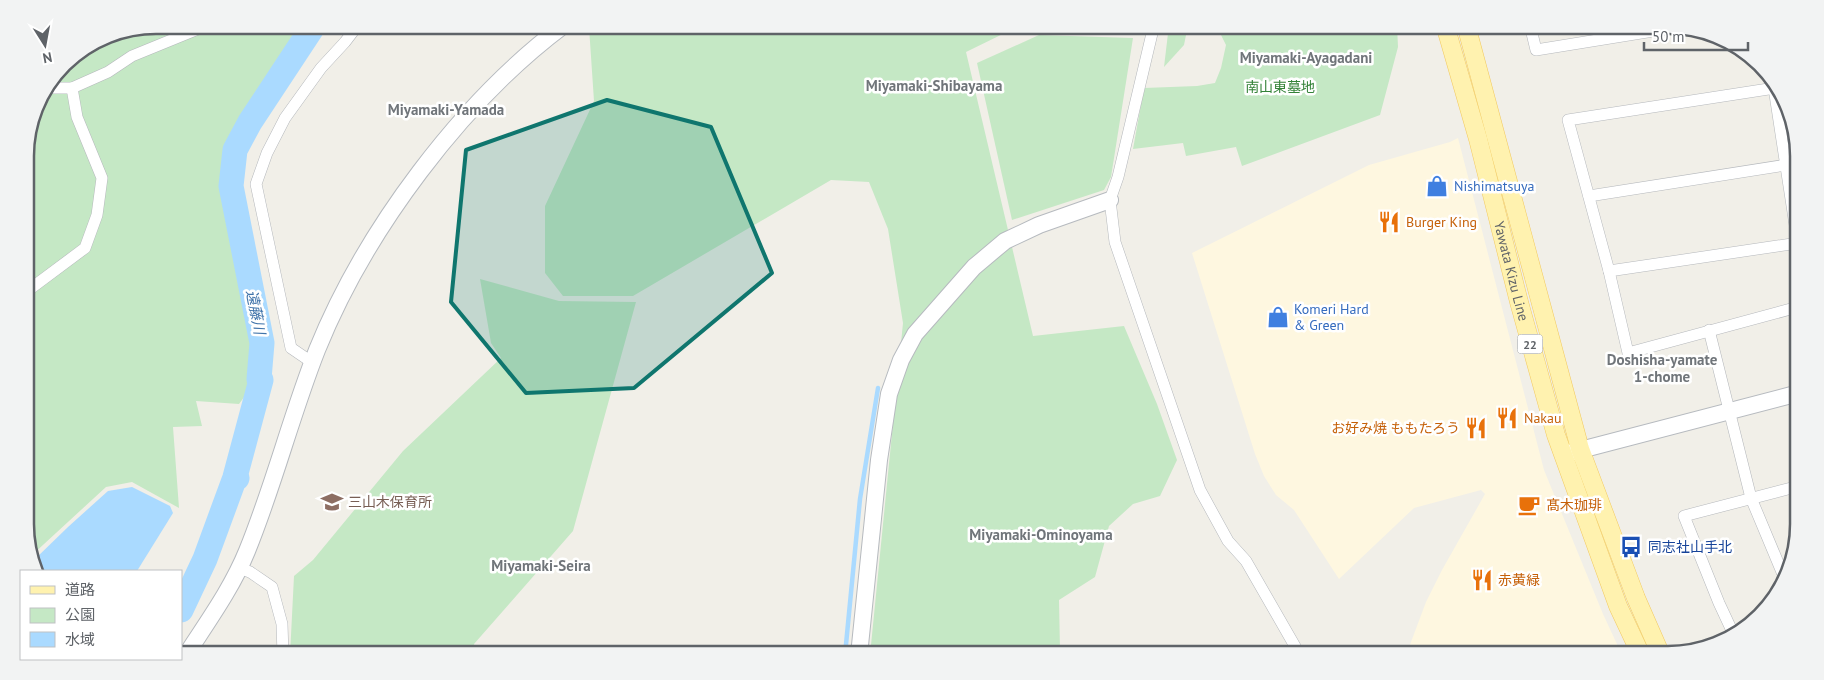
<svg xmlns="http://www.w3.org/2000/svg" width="1824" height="680" viewBox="0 0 1824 680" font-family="'PT Sans','Noto Sans JP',sans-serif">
  <rect width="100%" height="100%" fill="#f1efe8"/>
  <polygon fill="#fef7e0" points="1458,138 1544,470 1603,614 1622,655 1403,655 1408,650 1426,602 1442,570 1485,494 1481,490 1414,508 1339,579 1294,510 1276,495 1264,476 1255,454 1192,253 1369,165 1450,142"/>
  <g fill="#c5e8c5">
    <polygon points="156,25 306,25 230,143 227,192 256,345 253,385 239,404 196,401 202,426 173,427 179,508 132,482 106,487 31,556 27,549 25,147 38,98 69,58 106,35"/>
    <polygon points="592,25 1052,25 1011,30 966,52 1033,336 1124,326 1157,404 1177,460 1160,496 1133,504 1109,526 1095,577 1059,600 1060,650 1058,655 870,655 903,323 888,229 869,182 831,180 633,296 563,296 545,273 545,206 594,101 589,27"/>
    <polygon points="1169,25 1188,25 1184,45 1164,67"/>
    <polygon points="1223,25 1397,25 1398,47 1380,115 1242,166 1236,147 1186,156 1183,143 1133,149 1144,88 1197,86 1215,83 1221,68 1226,45 1221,35"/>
    <polygon points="1039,35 1133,38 1111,177 1104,190 1012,220 977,63"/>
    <polygon points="480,279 559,301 636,302 573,531 474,644 476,655 290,655 294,576 313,560 403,451 501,358 491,343"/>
  </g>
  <polygon fill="#aadaff" points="132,487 170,506 173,513 137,571 38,571 33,561 68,527 108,491"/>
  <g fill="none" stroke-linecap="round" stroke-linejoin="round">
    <polyline stroke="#aadaff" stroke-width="4.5" points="845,655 860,499 878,388"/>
    <polyline stroke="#aadaff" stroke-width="25" points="181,610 205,559 234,480 237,478 235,477 261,380 259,379 262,343 231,186 235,150 250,122 314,25"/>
    <g stroke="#b5b8bc" stroke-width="12">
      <g id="street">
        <polyline points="1154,25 1118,177 1110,200 1115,242 1200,490 1228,541 1246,561 1300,655"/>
        <polyline points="1530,25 1536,50 1678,27"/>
        <polyline points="46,88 72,88 108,72 132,56 208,25"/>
        <polyline points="1774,88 1798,245"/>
        <polyline points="1775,88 1568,120 1609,271 1628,353 1798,307"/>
        <polyline points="1589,196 1786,165"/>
        <polyline points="1609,271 1798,243"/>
        <polyline points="26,292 85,248 97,215 102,178 77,117 72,88"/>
        <polyline points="1709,330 1751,498 1784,577"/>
        <polyline points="313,363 291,348 256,184 267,153 285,118 321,68 345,42 358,25"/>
        <polyline points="239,568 250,572 272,587 282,624 283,655"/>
        <polyline points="1733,633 1719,603 1684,516 1799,486"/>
      </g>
    </g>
    <g stroke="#b6babf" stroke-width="18">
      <g id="secondary">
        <polyline points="1569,453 1799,393"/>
        <path d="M186 655C208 621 232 588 247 551 274 485 291 416 317 350 365 231 461 102 564 25"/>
        <polyline points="859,655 879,460 889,394 901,360 915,334 974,267 1005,241 1039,225 1110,200"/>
      </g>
    </g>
    <g stroke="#f2c960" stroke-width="19">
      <g id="primary">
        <path id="s1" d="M1445 25 1478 139 1519 302 1556 435 1618 606 1641 655"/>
        <polyline points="1466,25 1580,449 1636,598 1661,655"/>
      </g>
    </g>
    <use href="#street" stroke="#fff" stroke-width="11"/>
    <use href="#secondary" stroke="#fff" stroke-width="16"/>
    <use href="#primary" stroke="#fff2af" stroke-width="18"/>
  </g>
  <path fill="#0f766e" fill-opacity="0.2" stroke="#0f766e" stroke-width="4" stroke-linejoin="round" d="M607 100 711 127 772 273 634 388 526 393 451 302 466 150Z"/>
  <defs>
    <g id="shop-bare" transform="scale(1.725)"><path d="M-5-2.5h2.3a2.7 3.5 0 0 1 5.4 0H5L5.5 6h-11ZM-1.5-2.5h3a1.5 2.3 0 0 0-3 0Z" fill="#3f7fe0" stroke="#fff" stroke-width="2.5" paint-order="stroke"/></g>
    <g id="restaurant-bare" transform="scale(1.725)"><path d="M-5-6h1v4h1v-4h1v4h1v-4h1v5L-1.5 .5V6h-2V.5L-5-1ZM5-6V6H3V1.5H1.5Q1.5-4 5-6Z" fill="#e8710a" stroke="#fff" stroke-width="2.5" paint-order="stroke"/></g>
    <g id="school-bare" transform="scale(1.725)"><path d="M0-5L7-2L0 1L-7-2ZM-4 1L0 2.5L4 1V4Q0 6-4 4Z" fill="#8d6e63" stroke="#fff" stroke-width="2.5" paint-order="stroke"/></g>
    <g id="cafe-bare" transform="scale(1.725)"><path d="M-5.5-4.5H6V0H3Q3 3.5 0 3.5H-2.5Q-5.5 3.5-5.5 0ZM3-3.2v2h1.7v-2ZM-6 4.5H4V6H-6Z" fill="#e8710a" stroke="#fff" stroke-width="2.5" paint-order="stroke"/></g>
    <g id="bus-bare" transform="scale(1.725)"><path d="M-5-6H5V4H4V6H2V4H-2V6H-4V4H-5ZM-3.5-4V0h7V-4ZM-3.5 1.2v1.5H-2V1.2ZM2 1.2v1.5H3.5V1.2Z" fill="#1a4fb4" stroke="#fff" stroke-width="2.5" paint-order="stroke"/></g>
  </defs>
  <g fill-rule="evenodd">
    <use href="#shop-bare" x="1437" y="186"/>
    <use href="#restaurant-bare" x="1389" y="222"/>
    <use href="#shop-bare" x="1278" y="317"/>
    <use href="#restaurant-bare" x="1507" y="418"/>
    <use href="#restaurant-bare" x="1476" y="428"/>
    <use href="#school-bare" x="332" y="502"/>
    <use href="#cafe-bare" x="1529" y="505"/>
    <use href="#bus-bare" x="1631" y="547"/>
    <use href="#restaurant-bare" x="1482" y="580"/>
  </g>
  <g text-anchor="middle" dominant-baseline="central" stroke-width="5" stroke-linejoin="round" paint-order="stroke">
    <rect fill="#fff" stroke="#8f9295" stroke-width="1" x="1517.5" y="334.5" width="25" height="19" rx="4"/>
    <g font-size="12" font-weight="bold" fill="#5f6368">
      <text x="1530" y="344">22</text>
    </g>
    <g font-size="14" fill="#348238" stroke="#fff">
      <text x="1280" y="87">南山東墓地</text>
    </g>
    <g font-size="14" fill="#366cbe" stroke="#fff" text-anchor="start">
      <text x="1454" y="186">Nishimatsuya</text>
      <text x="1294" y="309">Komeri Hard<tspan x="1294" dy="16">&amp; Green</tspan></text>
    </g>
    <g font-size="14" fill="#c56008" stroke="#fff" text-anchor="start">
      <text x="1406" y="222">Burger King</text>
      <text x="1524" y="418">Nakau</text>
      <text x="1460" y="428" text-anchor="end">お好み焼 ももたろう</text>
      <text x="1546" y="505">髙木珈琲</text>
      <text x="1498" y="580">赤黄緑</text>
    </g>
    <g font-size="14" fill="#5f6368" stroke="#fff">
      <text stroke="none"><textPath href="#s1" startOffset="255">Yawata Kizu Line</textPath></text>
    </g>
    <g font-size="14" fill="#785e54" stroke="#fff" text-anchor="start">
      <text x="348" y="502">三山木保育所</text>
    </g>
    <g font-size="14" fill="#164399" stroke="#fff" text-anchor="start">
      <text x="1648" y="547">同志社山手北</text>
    </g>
    <g font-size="15" font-weight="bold" fill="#70757a" stroke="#fff">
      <text x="1306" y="57">Miyamaki-Ayagadani</text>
      <text x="934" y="85">Miyamaki-Shibayama</text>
      <text x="446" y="109">Miyamaki-Yamada</text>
      <text x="1662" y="359">Doshisha-yamate<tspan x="1662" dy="17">1-chome</tspan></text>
      <text x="1041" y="534">Miyamaki-Ominoyama</text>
      <text x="541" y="565">Miyamaki-Seira</text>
    </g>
    <g font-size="15" font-style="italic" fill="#4174aa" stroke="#fff">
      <text transform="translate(256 312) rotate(79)">遠藤川</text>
    </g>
  </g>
  <path d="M0 0H1824V680H0ZM156 34H1668A122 122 0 0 1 1790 156V524A122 122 0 0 1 1668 646H156A122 122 0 0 1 34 524V156A122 122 0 0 1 156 34Z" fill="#f2f3f3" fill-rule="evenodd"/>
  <path fill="none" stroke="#5f6368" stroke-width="2.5" d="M156 34H1668A122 122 0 0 1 1790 156V524A122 122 0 0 1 1668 646H156A122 122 0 0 1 34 524V156A122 122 0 0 1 156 34Z"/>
  <rect x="20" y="570" width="162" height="90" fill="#ffffff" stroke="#bfc1c3"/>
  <rect x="30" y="586" width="25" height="8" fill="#fff2af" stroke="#bfc1c3"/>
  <text x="65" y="595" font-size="15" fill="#5f6368">道路</text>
  <rect x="30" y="608" width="25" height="15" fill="#c5e8c5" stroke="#bfc1c3"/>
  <text x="65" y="620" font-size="15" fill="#5f6368">公園</text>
  <rect x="30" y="632" width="25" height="15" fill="#aadaff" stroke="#bfc1c3"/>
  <text x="65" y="645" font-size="15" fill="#5f6368">水域</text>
  <g transform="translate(45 45) rotate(169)" stroke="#ffffff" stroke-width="4" paint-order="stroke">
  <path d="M0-4L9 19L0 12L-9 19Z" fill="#5f6368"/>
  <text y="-8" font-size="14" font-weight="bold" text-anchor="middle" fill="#5f6368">N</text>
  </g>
  <path d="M1644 42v8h104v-8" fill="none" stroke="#5f6368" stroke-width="2.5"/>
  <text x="1652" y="42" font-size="15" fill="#5f6368" stroke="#ffffff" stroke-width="4" paint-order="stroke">50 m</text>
</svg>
